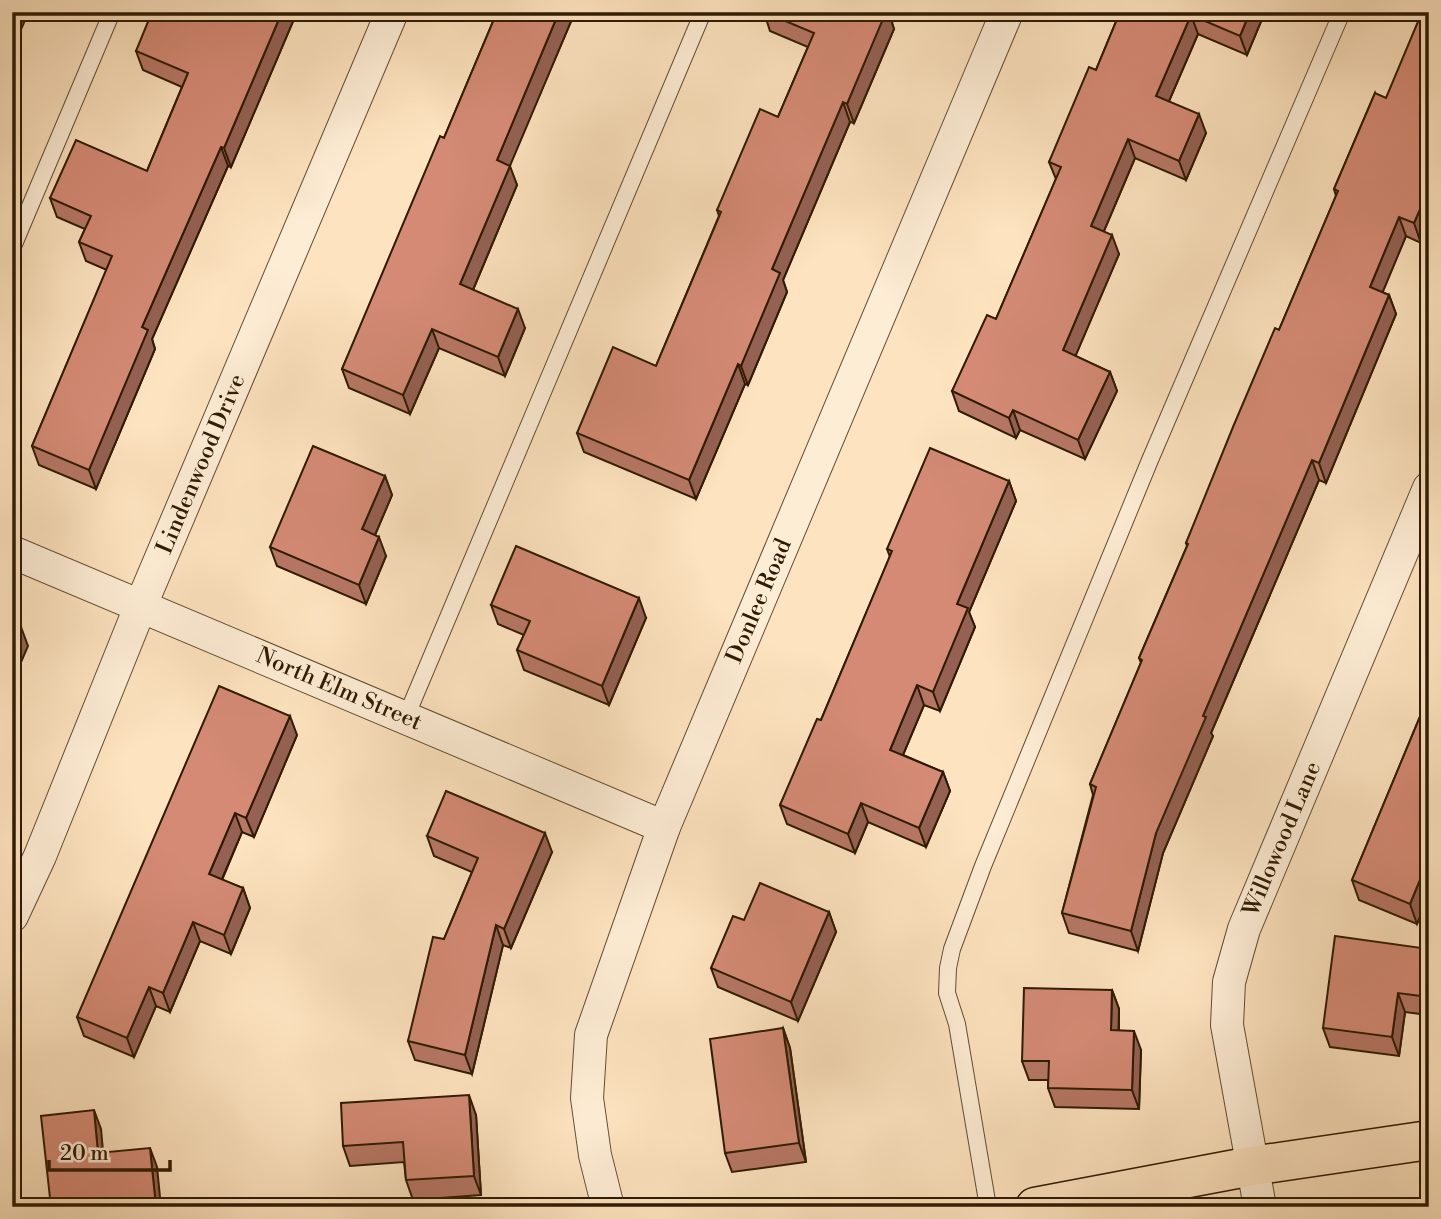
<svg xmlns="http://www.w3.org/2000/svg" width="1441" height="1219" viewBox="0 0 1441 1219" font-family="'Libre Bodoni',serif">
  <rect width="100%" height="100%" fill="#fde3bf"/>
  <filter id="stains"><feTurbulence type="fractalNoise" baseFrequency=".00286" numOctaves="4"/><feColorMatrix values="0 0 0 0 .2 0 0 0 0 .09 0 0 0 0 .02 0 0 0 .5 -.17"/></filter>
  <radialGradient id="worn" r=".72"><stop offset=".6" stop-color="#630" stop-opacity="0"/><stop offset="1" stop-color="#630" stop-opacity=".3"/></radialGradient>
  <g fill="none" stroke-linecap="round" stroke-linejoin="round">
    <g stroke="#624d30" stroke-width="18">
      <g id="lane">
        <polyline points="12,249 112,12"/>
        <polyline points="406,717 703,12"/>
        <polyline points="988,1207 957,1024 947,993 948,968 952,949 983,866 1150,460 1342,12"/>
      </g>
    </g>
    <g stroke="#624d30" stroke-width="34">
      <g id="street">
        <polyline points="12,552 664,827"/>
        <polyline points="12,916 40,856 141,605 392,12"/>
        <polyline points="608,1207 595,1155 587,1098 591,1035 664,827 1007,12"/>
        <polyline points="1260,1207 1227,1025 1229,982 1244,929 1429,488"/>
      </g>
    </g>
    <g stroke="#2f1b01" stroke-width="41">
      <polyline id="primary" points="1035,1207 1252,1166 1429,1140"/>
    </g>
    <use href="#lane" stroke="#feedd5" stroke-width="16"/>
    <use href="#street" stroke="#feedd5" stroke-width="32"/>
    <use href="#primary" stroke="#fde3bf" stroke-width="38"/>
  </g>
  <g fill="#b67765" stroke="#2f1b01" stroke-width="2">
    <polygon points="193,12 297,12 231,167 228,166 152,339 155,349 96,489 39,465 32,446 107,270 86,261 79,242 85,229 57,217 50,198 147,171 182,87 143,70 136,51 191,19"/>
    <polygon points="497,12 575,12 509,166 517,185 473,290 525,328 505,376 439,348 410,414 349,388 342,369 444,138"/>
    <polygon points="585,12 601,12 598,18"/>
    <polygon points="764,12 892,23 894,29 854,123 850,122 783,280 787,292 748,385 745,384 696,499 584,452 577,433 656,366 719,216 717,210 778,117 808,47 770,31"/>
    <polygon points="1120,12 1265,12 1247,55 1198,34 1169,101 1206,133 1186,180 1135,158 1104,231 1119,254 1075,356 1110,372 1117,391 1085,459 1020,430 1016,438 959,411 952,391 996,319 1056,179 1049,162 1096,70"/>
    <polygon points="1375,93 1421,243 1406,236 1382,292 1389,295 1396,314 1326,483 1319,480 1211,733 1213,736 1163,853 1138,951 1069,933 1062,913 1093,795 1090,784 1141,663 1139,658 1187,546 1186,543 1279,330 1336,196 1334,189"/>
    <polygon points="385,476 392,495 375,535 386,556 366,604 277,566 270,547"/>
    <polygon points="1009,481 1016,501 969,612 975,627 940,711 924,705 903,755 943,772 950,791 926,847 868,822 855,853 787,824 780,805 821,720 890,557 887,549"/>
    <polygon points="491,605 646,618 609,705 524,670 517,650 524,635 498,624"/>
    <polygon points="1429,695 1429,894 1417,924 1359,900 1352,880"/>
    <polygon points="297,735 254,837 242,832 222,880 243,888 250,908 231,954 200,941 170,1012 156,1006 134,1057 84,1036 77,1017"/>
    <polygon points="427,836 552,852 511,948 503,945 472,1074 415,1060 408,1041 444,939 472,872 434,856"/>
    <polygon points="829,912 836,932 798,1021 718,987 711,968 744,920"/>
    <polygon points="1429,949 1429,1015 1405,1012 1399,1056 1330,1047 1323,1028"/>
    <polygon points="1112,990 1119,1009 1119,1030 1141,1050 1139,1109 1055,1107 1048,1088 1048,1080 1029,1080 1022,1061"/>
    <polygon points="783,1028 790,1048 806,1162 732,1172 725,1153"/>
    <polygon points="476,1115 481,1195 413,1200 406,1180 404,1162 350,1166 343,1146"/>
  </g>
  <g fill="#946152" stroke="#2f1b01" stroke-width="2">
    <polygon points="13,12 24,12 26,18 12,50 12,15"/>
    <polygon points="282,12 297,12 231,167 224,148"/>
    <polygon points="559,12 575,12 504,180 497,160"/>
    <polygon points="885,12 897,12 892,23 894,29 854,123 847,104"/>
    <polygon points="1250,12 1265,12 1247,55 1240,36"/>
    <polygon points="1191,15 1198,34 1163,115 1156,96"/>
    <polygon points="843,102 850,122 783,280 787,292 748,385 741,366 772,269"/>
    <polygon points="1199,114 1206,133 1186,180 1179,161"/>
    <polygon points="1128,139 1135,158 1098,245 1091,226"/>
    <polygon points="221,147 228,166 152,339 155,349 96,489 89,470 142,327"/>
    <polygon points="510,166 517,185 467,304 460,284"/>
    <polygon points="1429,189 1429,224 1421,243 1414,223"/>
    <polygon points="1399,217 1406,236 1377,306 1370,287"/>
    <polygon points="1112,235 1119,254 1070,369 1063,350"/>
    <polygon points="1389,295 1396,314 1326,483 1319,463"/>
    <polygon points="518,309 525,328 505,376 498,357"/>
    <polygon points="432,329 439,348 410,414 403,395"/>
    <polygon points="738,364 745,384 696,499 689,480"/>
    <polygon points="1110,372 1117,391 1085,459 1078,440"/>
    <polygon points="1013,410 1020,430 1016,438 1009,418"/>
    <polygon points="1312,460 1319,480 1211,733 1213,736 1163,853 1138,951 1131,931 1156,833 1203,716"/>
    <polygon points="385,476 392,495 369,549 362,529"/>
    <polygon points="1009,481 1016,501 969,612 975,627 940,711 933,692 957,604"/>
    <polygon points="379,537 386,556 366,604 359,585"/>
    <polygon points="639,598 646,618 609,705 602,686"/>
    <polygon points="21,627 28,646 12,683 12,647"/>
    <polygon points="917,685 924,705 897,769 890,750"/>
    <polygon points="290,716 297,735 254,837 246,818"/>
    <polygon points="943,772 950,791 926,847 919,828"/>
    <polygon points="861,803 868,822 855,853 848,834"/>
    <polygon points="235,813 242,832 216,893 209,874"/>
    <polygon points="545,833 552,852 511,948 504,929"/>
    <polygon points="1429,858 1429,894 1417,924 1410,904"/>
    <polygon points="243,888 250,908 231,954 224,935"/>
    <polygon points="829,912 836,932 798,1021 791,1002"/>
    <polygon points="193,922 200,941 170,1012 163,993"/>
    <polygon points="496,925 503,945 472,1074 465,1055"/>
    <polygon points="149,987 156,1006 134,1057 127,1038"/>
    <polygon points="1112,990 1119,1009 1118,1050 1111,1030"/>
    <polygon points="1398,993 1405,1012 1399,1056 1392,1037"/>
    <polygon points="783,1028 790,1048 806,1162 799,1143"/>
    <polygon points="1134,1031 1141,1050 1139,1109 1132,1090"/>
    <polygon points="469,1095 476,1115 481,1195 474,1176"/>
    <polygon points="94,1110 101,1129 105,1173 98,1153"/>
    <polygon points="150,1148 157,1167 161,1207 156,1207"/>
  </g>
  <g fill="#d48a75" stroke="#2f1b01" stroke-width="2">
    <polygon points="152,12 175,12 191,19 193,12 282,12 224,148 221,147 142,327 148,330 89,470 32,446 112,256 79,242 91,216 50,198 76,140 147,171 188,73 136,51"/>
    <polygon points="497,12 559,12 497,160 510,166 460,284 518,309 498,357 432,329 403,395 342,369 440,136 444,138"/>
    <polygon points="764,12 886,12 847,104 843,102 772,269 780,273 741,366 738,364 689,480 577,433 613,347 656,366 721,212 717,210 760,109 778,117 814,33"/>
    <polygon points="1120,12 1250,12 1240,36 1191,15 1156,96 1199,114 1179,161 1128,139 1091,226 1112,235 1063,350 1110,372 1078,440 1013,410 1009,418 952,391 987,315 996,319 1061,167 1049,162 1089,67 1096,70"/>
    <polygon points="1422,12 1429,12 1429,189 1414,223 1399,217 1370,287 1389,295 1319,463 1312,460 1203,716 1206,717 1156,833 1131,931 1062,913 1096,787 1090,784 1142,660 1139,658 1188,544 1186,543 1233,427 1275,328 1279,330 1338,191 1334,189 1375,93 1386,98"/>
    <polygon points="313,446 385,476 362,529 379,537 359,585 270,547"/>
    <polygon points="930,448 1009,481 957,604 968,608 933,692 917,685 890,750 943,772 919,828 861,803 848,834 780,805 817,719 821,720 892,551 887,549"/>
    <polygon points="516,546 639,598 602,686 517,650 530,621 491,605"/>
    <polygon points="12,623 21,627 12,647"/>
    <polygon points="219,686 290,716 246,818 235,813 209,874 243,888 224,935 193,922 163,993 149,987 127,1038 77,1017"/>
    <polygon points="1429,695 1429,858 1410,904 1352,880"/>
    <polygon points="446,791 545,833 504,929 496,925 465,1055 408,1041 433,937 444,939 478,858 427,836"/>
    <polygon points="760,883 829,912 791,1002 711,968 733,916 744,920"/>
    <polygon points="1335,936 1429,949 1429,997 1398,993 1392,1037 1323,1028"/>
    <polygon points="1024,988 1112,990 1111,1030 1134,1031 1132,1090 1048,1088 1049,1061 1022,1061"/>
    <polygon points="783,1028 799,1143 725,1153 710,1039"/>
    <polygon points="469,1095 474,1176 406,1180 403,1142 343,1146 341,1103"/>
    <polygon points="94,1110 98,1153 150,1148 156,1207 51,1207 41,1116"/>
  </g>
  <g text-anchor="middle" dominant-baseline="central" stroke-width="7" stroke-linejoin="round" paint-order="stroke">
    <g font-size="23" fill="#2f1b01" stroke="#feedd5">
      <text transform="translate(201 464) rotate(-67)">Lindenwood Drive</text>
      <text transform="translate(759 601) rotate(-67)">Donlee Road</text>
      <text transform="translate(339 689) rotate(23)">North Elm Street</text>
      <text transform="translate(1282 839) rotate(-67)">Willowood Lane</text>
    </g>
  </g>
  <rect width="1441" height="1219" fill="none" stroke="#fde3bf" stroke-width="42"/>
  <rect x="14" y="14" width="1413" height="1191" fill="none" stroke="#2f1b01" stroke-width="3.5"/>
  <rect x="21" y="21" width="1399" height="1177" fill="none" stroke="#2f1b01" stroke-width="2"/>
  <path d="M49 1160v10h121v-10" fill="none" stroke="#2f1b01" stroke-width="3.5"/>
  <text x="60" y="1160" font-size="21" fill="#2f1b01" stroke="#feedd5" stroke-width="5" paint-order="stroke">20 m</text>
  <rect width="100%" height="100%" filter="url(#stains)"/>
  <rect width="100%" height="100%" fill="url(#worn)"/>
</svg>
